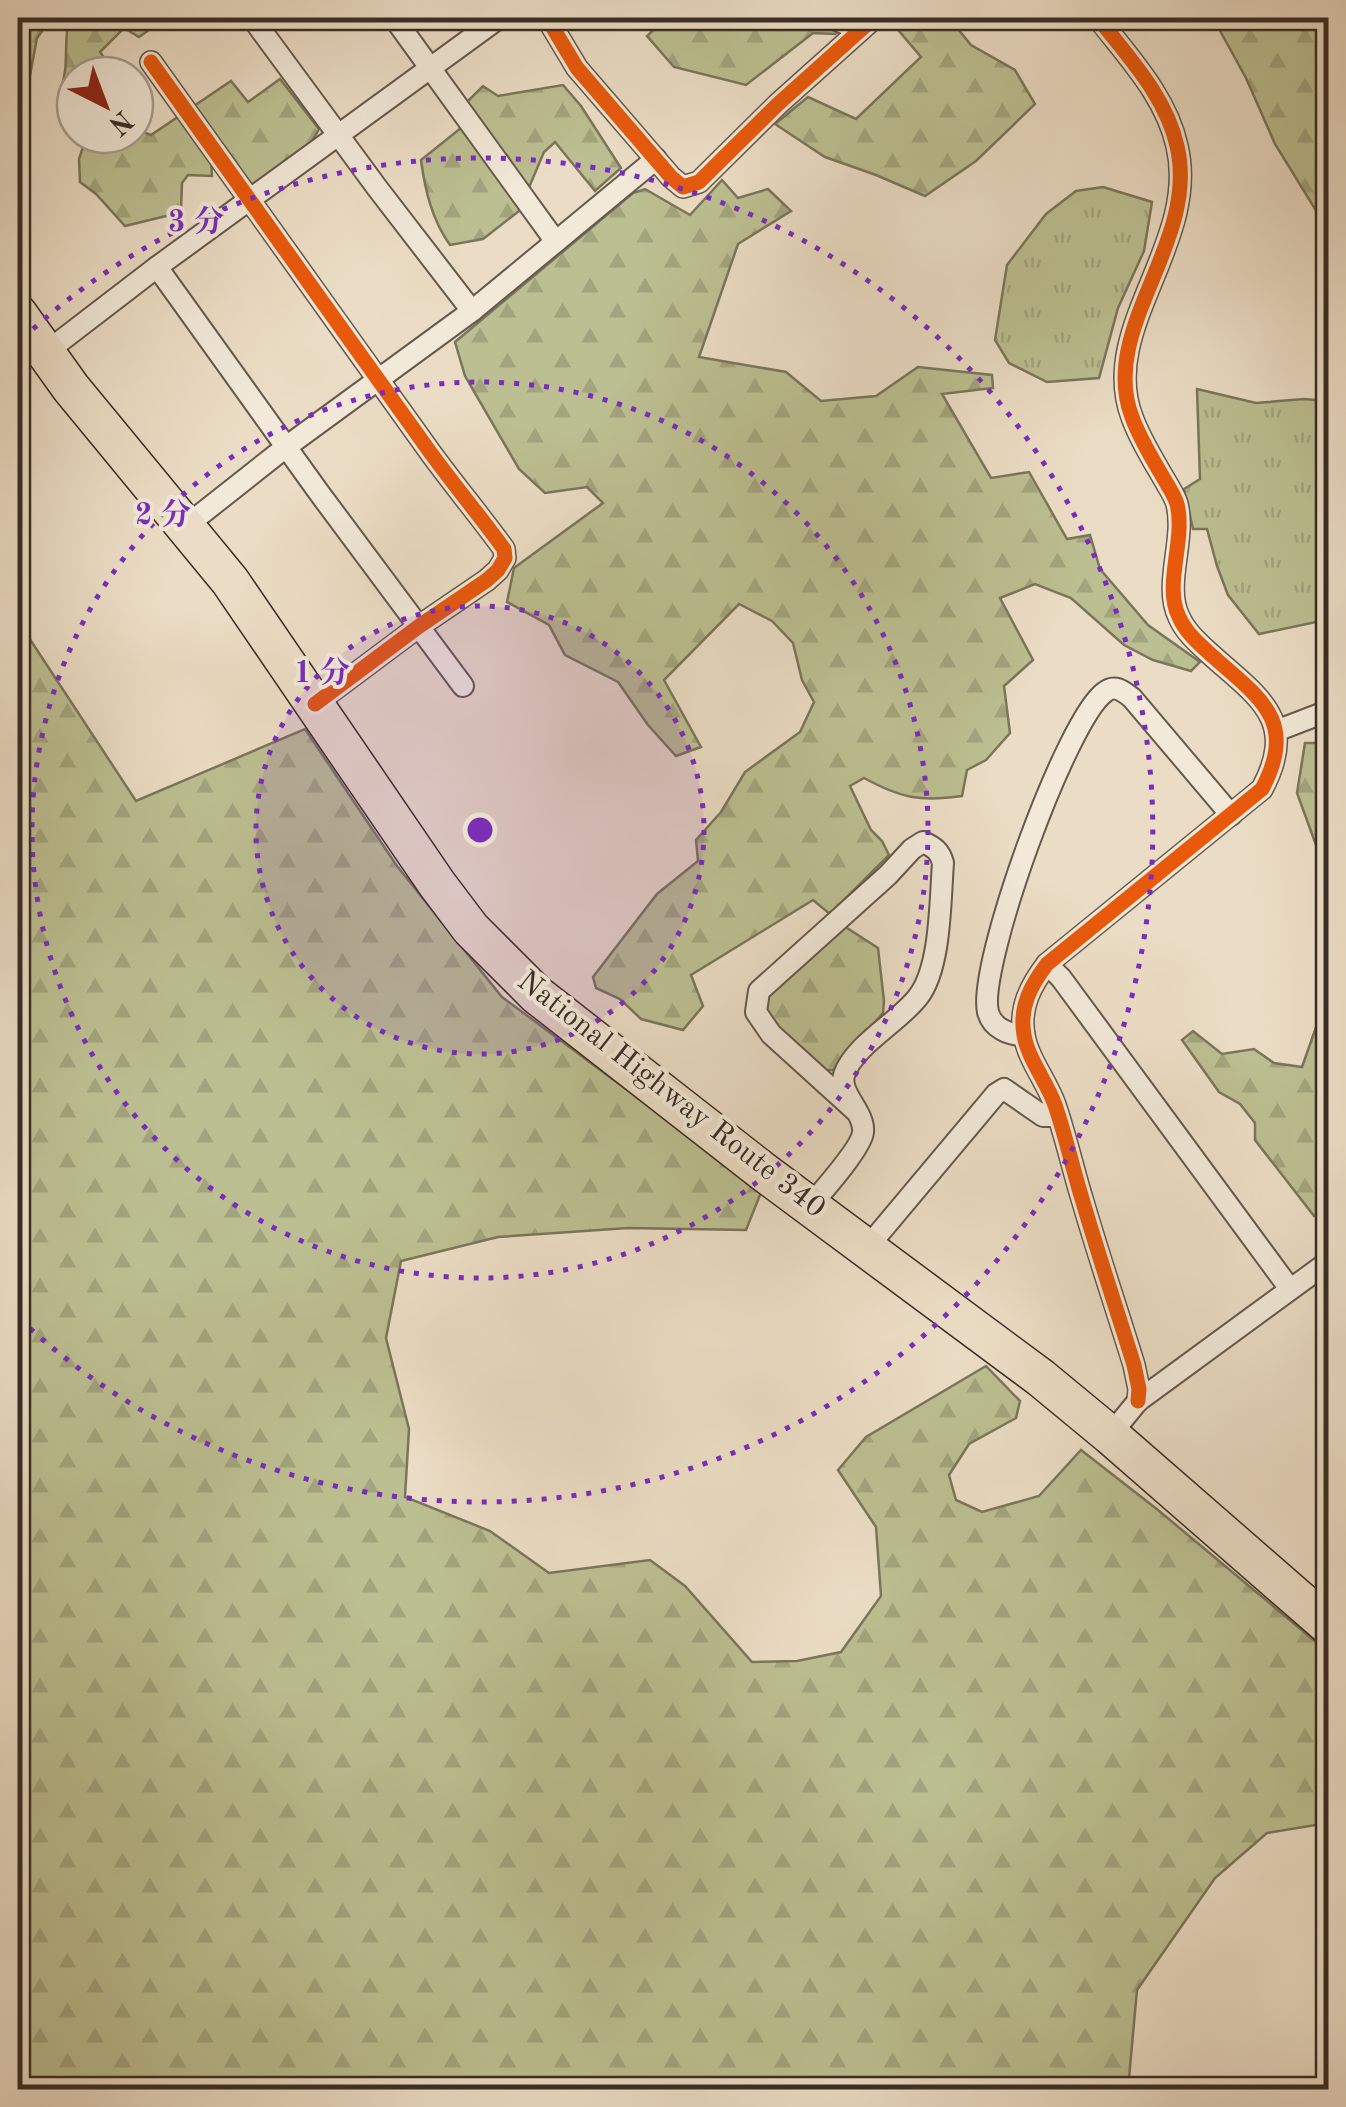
<svg xmlns="http://www.w3.org/2000/svg" width="1346" height="2107" viewBox="0 0 1346 2107" font-family="'Old Standard TT','Noto Serif JP',serif">
  <defs>
    <pattern id="grass-tufts" width="24" height="20" patternUnits="userSpaceOnUse" patternTransform="scale(2.5)"><rect width="24" height="20" fill="#bcbf91"/><path d="M3 7l-1-3M5 7V3M7 7l1-3M15 17l-1-3M17 17v-4M19 17l1-3" fill="none" stroke="#a2a47d"/></pattern>
    <pattern id="forest-firs" width="22" height="20" patternUnits="userSpaceOnUse" patternTransform="scale(2.5)"><rect width="22" height="20" fill="#bcbf91"/><path d="M5 1l3.5 6h-7zM16 11l3.5 6h-7z" fill="#a2a47d"/></pattern>
  </defs>
  <rect width="100%" height="100%" fill="#ebddc5"/>
  <filter id="stains"><feTurbulence type="fractalNoise" baseFrequency=".002" numOctaves="4"/><feColorMatrix values="0 0 0 0 .2 0 0 0 0 .09 0 0 0 0 .02 0 0 0 .5 -.17"/></filter>
  <radialGradient id="worn" r=".72"><stop offset=".6" stop-color="#630" stop-opacity="0"/><stop offset="1" stop-color="#630" stop-opacity=".3"/></radialGradient>
  <g fill="url(#grass-tufts)" stroke="#7a765c" stroke-width="2.5">
    <polygon points="1103,187 1152,202 1144,251 1118,308 1099,378 1047,382 1009,363 995,340 1007,265 1046,214 1076,191"/>
    <polygon points="1197,389 1256,403 1304,399 1328,401 1328,594 1321,621 1259,634 1228,595 1217,566 1207,529 1193,529 1184,489 1200,479"/>
  </g>
  <g fill="url(#forest-firs)" stroke="#7a765c" stroke-width="2.5">
    <polygon points="18,18 52,18 37,38 28,86 18,89"/>
    <path d="M69 18H166L139 37 124 28 100 52 116 75H75V110L67 109 60 91C70 67 63 43 69 18Z"/>
    <polygon points="666,18 856,18 835,34 813,33 746,85 674,67 647,36"/>
    <polygon points="888,18 949,18 971,45 1015,70 1035,104 976,161 925,196 876,175 825,157 775,124 808,97 856,119 921,57"/>
    <polygon points="1213,18 1328,18 1328,94 1321,99 1328,114 1328,222 1323,222 1275,144 1246,78"/>
    <polygon points="280,79 319,129 311,143 253,184 211,160 212,176 188,175 182,183 181,209 170,215 125,226 96,194 80,182 79,159 87,135 135,135 135,129 151,135 231,81 248,102"/>
    <path d="M563 85 581 106 621 168 595 191 555 142 544 152 519 211 483 239 450 245C432 220 425 190 421 160L476 116 467 102 483 86 498 96Z"/>
    <path d="M722 180 738 198 768 189 791 211 738 244 699 357 786 372 821 401 876 396 918 367 992 375 993 388 942 394 991 478 1029 472 1067 539 1090 535 1100 569 1148 625 1200 662 1191 671 1153 660 1124 645 1071 598 1035 584 1000 598 1033 660 1004 686 1010 733 986 760 967 770 962 796C920 802 901 798 864 778L850 786 871 830 882 841 889 855 830 914 813 900 691 975 703 1006 683 1030 641 1019 620 999 596 988 593 977 657 894 698 861 696 840 721 812 745 772 800 732 814 702 802 680 793 643 772 621 739 604 664 680 701 747 676 756 648 725 618 682 565 655 549 625 507 602 514 568 603 503 587 487 545 493 519 469 465 376 455 342 633 193 645 189 690 215Z"/>
    <polygon points="18,621 136,801 305,729 397,866 502,997 762,1190 746,1230 628,1228 498,1237 401,1261 386,1338 409,1429 405,1497 490,1531 549,1573 650,1560 685,1586 752,1662 797,1661 841,1652 881,1596 876,1527 838,1470 866,1437 986,1366 1020,1401 1016,1418 969,1444 949,1475 956,1500 982,1512 1039,1496 1081,1450 1158,1510 1328,1652 1328,1823 1267,1833 1215,1878 1137,1990 1128,2089 18,2089"/>
    <polygon points="1305,743 1318,743 1328,764 1323,823 1328,827 1328,860 1320,856 1297,793"/>
    <polygon points="844,926 878,948 884,1001 883,1013 833,1070 825,1070 776,1026 764,1006 771,990"/>
    <polygon points="1328,1007 1328,1211 1314,1216 1255,1140 1255,1123 1240,1104 1219,1092 1182,1040 1193,1031 1222,1054 1254,1049 1274,1063 1302,1067 1320,1016"/>
  </g>
  <g fill="none" stroke-linecap="round" stroke-linejoin="round">
    <g stroke="#65594e" stroke-width="24">
      <g id="street">
        <polyline points="394,18 556,242"/>
        <polyline points="547,18 577,68 671,177 683,187 699,182 778,104 874,18"/>
        <polyline points="832,18 860,30"/>
        <path d="M1098 18C1128 57 1166 96 1177 146 1200 243 1098 328 1132 417 1140 440 1155 463 1167 484 1171 491 1175 497 1177 504 1186 540 1163 585 1179 617 1185 631 1197 642 1208 652 1256 696 1300 718 1262 789L1047 964C1031 985 1019 1007 1024 1035 1028 1059 1047 1082 1055 1105 1066 1137 1073 1170 1083 1202 1099 1257 1117 1310 1134 1365L1139 1389 1138 1401"/>
        <polyline points="258,26 378,189 472,311"/>
        <path d="M151 62C244 193 337 322 430 452 454 485 480 516 504 549L505 558 498 570 487 580 418 627 315 704"/>
        <polyline points="157,267 320,494 463,686"/>
        <polyline points="45,353 157,267 499,18"/>
        <polyline points="186,526 286,447 472,311 656,159"/>
        <polyline points="1276,731 1328,711"/>
        <polyline points="1047,964 1061,978 1290,1289"/>
        <path d="M1024 1035C1009 1035 992 1028 988 1012 977 966 1067 718 1105 692 1115 684 1123 691 1132 698L1231 815"/>
        <path d="M810 1206C822 1192 862 1147 863 1132 865 1112 839 1094 844 1075 854 1045 899 1022 918 997 941 968 940 901 943 863 940 851 934 847 923 842L912 849 888 875 759 991 756 1012 771 1034 857 1112"/>
        <polyline points="866,1249 996,1094 1004,1089 1043,1116 1058,1116"/>
        <polyline points="1110,1435 1138,1401 1328,1262"/>
      </g>
    </g>
    <g stroke="#382d26" stroke-width="41">
      <polyline id="highway" points="18,314 71,388 230,581 437,884 471,929 537,995 765,1173 1041,1378 1110,1435 1328,1625"/>
    </g>
    <use href="#street" stroke="#f2e9d9" stroke-width="20"/>
    <use href="#highway" stroke="#ebddc5" stroke-width="38"/>
    <g stroke="#f2e9d9" stroke-width="21">
      <g id="cycleway">
        <polyline points="547,18 577,68 671,177 683,187 699,182 778,104 874,18"/>
        <path d="M1098 18C1128 57 1166 96 1177 146 1200 243 1098 328 1132 417 1140 440 1155 463 1167 484 1171 491 1175 497 1177 504 1186 540 1163 585 1179 617 1185 631 1197 642 1208 652 1256 696 1300 718 1262 789L1047 964C1031 985 1019 1007 1024 1035 1028 1059 1047 1082 1055 1105 1066 1137 1073 1170 1083 1202 1099 1257 1117 1310 1134 1365L1139 1389 1138 1401"/>
        <path d="M151 62C244 193 337 322 430 452 454 485 480 516 504 549L505 558 498 570 487 580 418 627 315 704"/>
      </g>
    </g>
    <use href="#cycleway" stroke="#e8590c" stroke-width="15"/>
  </g>
  <circle cx="480" cy="830" r="224" fill="#7b2cbf" fill-opacity=".12"/>
  <g fill="none" stroke="#7b2cbf" stroke-width="5" stroke-dasharray="5 10">
    <circle cx="480" cy="830" r="224"/>
    <circle cx="480" cy="830" r="448"/>
    <path d="M22 339A672 672 0 1 1 22 1321"/>
  </g>
  <g text-anchor="middle" dominant-baseline="central" stroke-width="8" stroke-linejoin="round" paint-order="stroke">
    <g font-size="30" fill="#382d26" stroke="#f2e9d9">
      <text transform="translate(671 1095) rotate(38)">National Highway Route 340</text>
    </g>
  </g>
  <circle cx="480" cy="830" r="15" fill="#7b2cbf" stroke="#f2e9d9" stroke-width="5"/>
  <g font-size="30" text-anchor="middle" font-weight="bold" fill="#7b2cbf" stroke="#f2e9d9" stroke-width="8" stroke-linejoin="round" paint-order="stroke">
    <text x="196" y="231">3 分</text>
    <text x="163" y="524">2 分</text>
    <text x="322" y="682">1 分</text>
  </g>
  <rect width="1346" height="2107" fill="none" stroke="#ebddc5" stroke-width="60"/>
  <rect x="20" y="20" width="1306" height="2067" fill="none" stroke="#382d26" stroke-width="5"/>
  <rect x="30" y="30" width="1286" height="2047" fill="none" stroke="#382d26" stroke-width="2.5"/>
  <g transform="translate(105 105) rotate(138)"><circle r="48" fill="#f2e9d9" stroke="#a89e91" stroke-width="2.5"/>
  <path d="M0-8L18 38L0 25L-18 38Z" fill="#8f2418"/>
  <text y="-15" font-size="28" font-weight="bold" text-anchor="middle" fill="#382d26">N</text>
  </g>
  <rect width="100%" height="100%" filter="url(#stains)"/>
  <rect width="100%" height="100%" fill="url(#worn)"/>
</svg>
